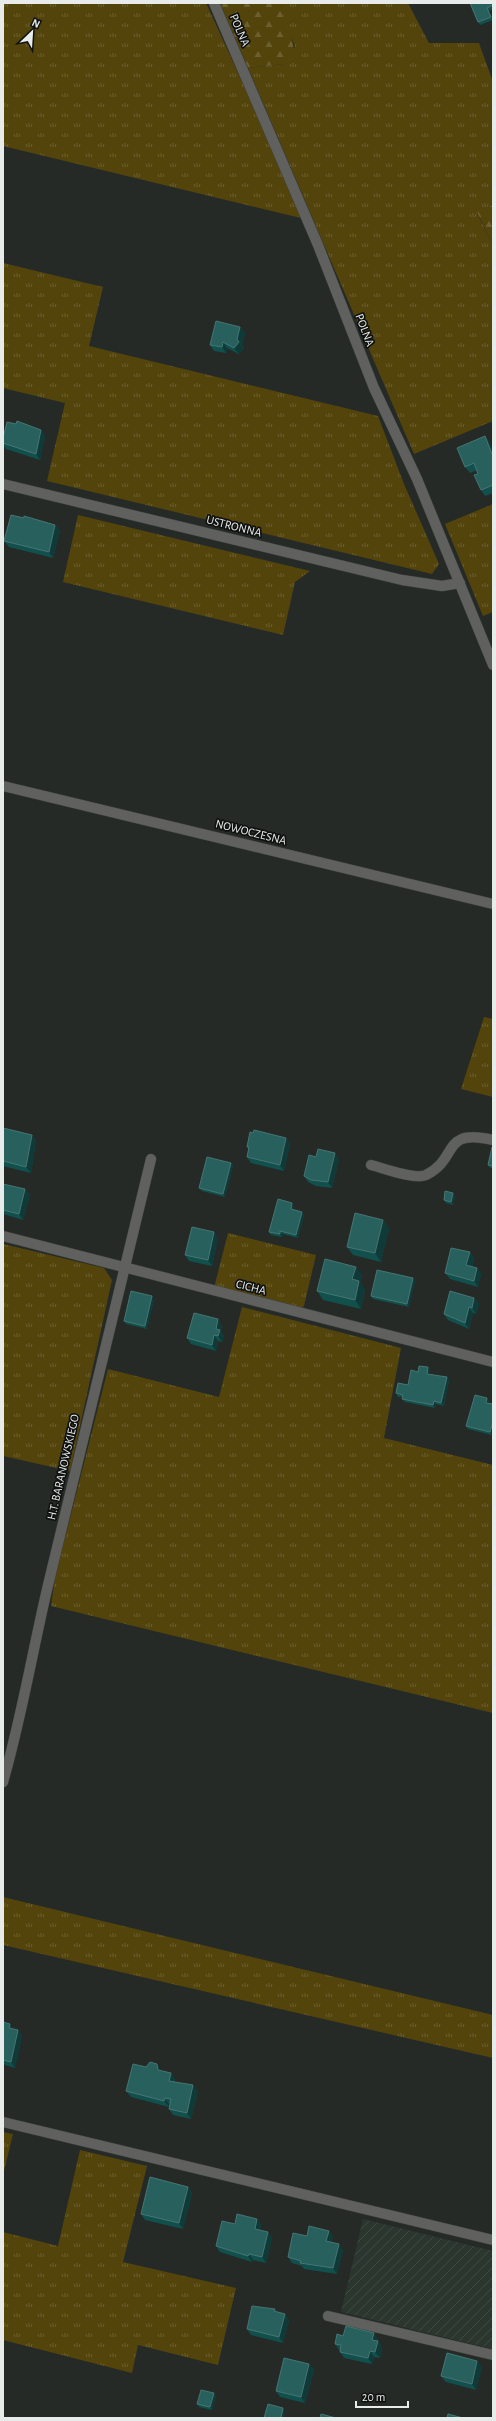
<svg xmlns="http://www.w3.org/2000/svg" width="496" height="2421" viewBox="0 0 496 2421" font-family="'Alegreya Sans',sans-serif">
  <defs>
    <pattern id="industrial-furrows" width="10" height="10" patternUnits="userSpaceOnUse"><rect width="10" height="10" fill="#2b362f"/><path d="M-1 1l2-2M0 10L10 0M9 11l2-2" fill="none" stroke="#404a43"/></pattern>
    <pattern id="grass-tufts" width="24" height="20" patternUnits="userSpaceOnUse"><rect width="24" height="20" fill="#53440c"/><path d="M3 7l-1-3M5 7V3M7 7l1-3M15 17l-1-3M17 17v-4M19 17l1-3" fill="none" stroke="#6c5f2f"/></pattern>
    <pattern id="forest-firs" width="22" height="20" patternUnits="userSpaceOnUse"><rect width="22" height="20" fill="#53440c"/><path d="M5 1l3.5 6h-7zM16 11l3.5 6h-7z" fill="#6c5f2f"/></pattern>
  </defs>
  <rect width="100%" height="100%" fill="#252a27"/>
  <polygon fill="url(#industrial-furrows)" points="363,2219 493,2251 493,2349 341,2312"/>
  <g fill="url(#grass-tufts)">
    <polygon points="3,3 206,3 305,219 3,146"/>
    <polygon points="281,3 408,3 429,43 479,43 493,82 493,205 477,213 493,245 493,421 414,454 248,68 284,64 295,46 283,18"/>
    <polygon points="3,263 103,287 89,346 378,416 404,484 439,564 432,574 47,481 65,403 3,388"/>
    <polygon points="493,504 493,612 483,616 445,524"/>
    <polygon points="78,515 310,571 295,582 283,635 63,582"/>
    <polygon points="484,1017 493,1019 493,1097 461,1089"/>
    <polygon points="228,1233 316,1255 304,1306 300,1309 214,1288"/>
    <polygon points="3,1244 104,1268 112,1280 70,1471 3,1456"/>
    <polygon points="242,1307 401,1348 384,1438 493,1465 493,1713 51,1606 55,1577 108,1369 219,1397"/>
    <polygon points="3,1897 493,2015 493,2058 3,1945"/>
    <polygon points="3,2132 13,2134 3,2175"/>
    <polygon points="80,2150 147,2166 123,2262 236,2288 218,2365 138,2345 132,2373 3,2340 3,2232 58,2246"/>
  </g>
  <g fill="url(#forest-firs)">
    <path d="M220 3H281C284 25 296 37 294 60L284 64 248 68Z"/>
    <polygon points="493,205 493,245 477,212"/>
  </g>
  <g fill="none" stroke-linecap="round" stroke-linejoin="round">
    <g stroke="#404542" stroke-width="11">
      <g id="minor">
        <polyline points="214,3 318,245 374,388 417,479 493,665"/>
        <polyline points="3,484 402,580 442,586 460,583"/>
        <polyline points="3,786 493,904"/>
        <path d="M371 1165C383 1168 415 1180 426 1175 460 1158 440 1128 493 1140"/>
        <polyline points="3,1236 493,1362"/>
        <path d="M3 1782C22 1716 33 1648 49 1581 83 1440 116 1299 151 1159"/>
        <polyline points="3,2122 493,2240"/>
        <polyline points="328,2316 493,2355"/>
      </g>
    </g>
    <use href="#minor" stroke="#60615e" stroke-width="10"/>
  </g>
  <g fill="#11504d">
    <polygon points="470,3 493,3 493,9 489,11 493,20 480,25 478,22"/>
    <polygon points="240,327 245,333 242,345 244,348 239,354 227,348 226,353 214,351 210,345"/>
    <polygon points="41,430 45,436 40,460 6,449 3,445 3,438"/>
    <polygon points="485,436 489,442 493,452 493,493 485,496 481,490 478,474 477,470 470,473 465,467"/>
    <polygon points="55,525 60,531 53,558 9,547 4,541"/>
    <polygon points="3,1128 32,1135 36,1141 31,1173 3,1166"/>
    <polygon points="286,1138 290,1144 284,1171 251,1163 247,1157 249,1150 247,1147"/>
    <polygon points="493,1147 493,1168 490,1168 488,1165"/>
    <polygon points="316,1157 339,1159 332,1188 316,1186 308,1182 304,1176"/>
    <polygon points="231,1163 233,1166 225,1197 202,1191 199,1188"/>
    <polygon points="3,1184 25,1189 30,1195 23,1220 3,1214"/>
    <polygon points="453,1193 455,1196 453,1205 446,1203 444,1200"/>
    <polygon points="294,1206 293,1209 302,1212 304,1215 298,1238 283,1234 282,1237 271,1235 269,1232"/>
    <polygon points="383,1220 389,1229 381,1262 353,1255 347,1247"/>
    <polygon points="218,1238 212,1266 189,1261 185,1255"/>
    <polygon points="470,1252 474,1258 472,1267 477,1268 481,1274 478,1287 450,1279 445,1273"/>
    <polygon points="362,1275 360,1282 365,1290 361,1309 323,1300 317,1291"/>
    <polygon points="413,1278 415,1281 409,1307 373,1299 371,1296"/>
    <polygon points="474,1298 479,1304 476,1314 473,1313 469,1329 448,1320 444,1314"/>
    <polygon points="154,1299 147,1329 126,1324 124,1321"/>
    <polygon points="222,1325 221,1331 224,1336 222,1342 218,1341 216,1351 191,1344 187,1338"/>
    <polygon points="430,1370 429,1374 447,1377 449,1380 444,1406 436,1404 435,1408 405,1402 402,1399 403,1397 398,1397 396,1393 408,1385 418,1372"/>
    <polygon points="487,1398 489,1401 489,1403 493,1404 493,1432 492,1435 468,1429 466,1426"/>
    <polygon points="3,2022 10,2024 14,2030 18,2030 22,2036 15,2068 5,2065 3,2063"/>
    <polygon points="146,2067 161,2070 161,2071 171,2073 175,2079 174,2082 198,2091 191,2119 173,2115 169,2109 170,2104 169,2104 169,2107 131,2097 126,2091"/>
    <polygon points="188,2187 192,2193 183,2229 145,2220 141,2214"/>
    <polygon points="257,2219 261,2225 260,2230 268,2232 272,2238 266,2263 253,2260 252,2262 220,2252 216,2246 235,2224"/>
    <polygon points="329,2231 333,2237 331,2242 343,2250 337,2274 304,2269 302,2266 292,2263 288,2257 307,2236"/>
    <polygon points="275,2309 276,2312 285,2314 289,2320 283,2343 251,2335 247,2329"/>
    <polygon points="343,2336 378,2339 378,2341 382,2347 380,2358 374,2357 372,2364 344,2358 340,2352 340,2350 339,2350 335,2344"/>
    <polygon points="477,2361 482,2367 476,2390 446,2382 441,2376"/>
    <polygon points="309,2364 314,2370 305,2403 280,2397 276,2391"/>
    <polygon points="214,2393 216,2396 212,2410 199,2407 197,2404"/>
  </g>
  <g fill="#0f3a37">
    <polygon points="487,8 489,11 493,20 491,17"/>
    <polygon points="240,327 245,333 242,345 237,339"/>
    <polygon points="223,342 227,348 226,353 222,347"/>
    <polygon points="239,342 244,348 239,354 234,348"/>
    <polygon points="41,430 45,436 40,460 36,454"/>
    <polygon points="485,436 489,442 493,452 493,455"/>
    <polygon points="55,525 60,531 53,558 49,552"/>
    <polygon points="32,1135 36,1141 31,1173 26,1167"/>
    <polygon points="286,1138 290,1144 284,1171 280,1165"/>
    <polygon points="335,1153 339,1159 332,1188 328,1182"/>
    <polygon points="231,1163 233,1166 225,1197 223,1194"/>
    <polygon points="25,1189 30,1195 23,1220 19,1214"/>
    <polygon points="453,1193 455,1196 453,1205 451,1202"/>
    <polygon points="292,1203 294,1206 293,1212 291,1209"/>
    <polygon points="302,1212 304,1215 298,1238 296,1235"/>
    <polygon points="383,1220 389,1229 381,1262 375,1253"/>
    <polygon points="280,1231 283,1234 282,1237 280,1234"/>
    <polygon points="214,1232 218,1238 212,1266 208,1260"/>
    <polygon points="470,1252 474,1258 471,1271 466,1265"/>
    <polygon points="356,1267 362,1275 360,1282 365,1290 361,1309 355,1300 352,1279"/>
    <polygon points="477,1268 481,1274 478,1287 474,1281"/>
    <polygon points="413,1278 415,1281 409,1307 407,1304"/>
    <polygon points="152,1296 154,1299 147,1329 145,1326"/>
    <polygon points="474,1298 479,1304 476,1314 472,1308"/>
    <polygon points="469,1307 473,1313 469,1329 465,1323"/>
    <polygon points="218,1319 222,1325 221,1331 224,1336 222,1342 218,1336 216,1329"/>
    <polygon points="214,1335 218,1341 216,1351 212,1345"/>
    <polygon points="428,1367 430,1370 429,1377 427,1374"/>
    <polygon points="447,1377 449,1380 444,1406 441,1403"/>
    <polygon points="487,1398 489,1401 488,1406 486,1403"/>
    <polygon points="434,1401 436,1404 435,1408 433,1405"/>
    <polygon points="493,1422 493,1432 492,1435 490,1432"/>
    <polygon points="10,2024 14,2030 9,2028"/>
    <polygon points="18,2030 22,2036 15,2068 11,2062"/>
    <polygon points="157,2064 161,2070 162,2076 158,2070"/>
    <polygon points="171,2073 175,2079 173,2087 169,2081"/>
    <polygon points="193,2085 198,2091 191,2119 187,2113"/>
    <polygon points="165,2098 169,2104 169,2107 164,2101"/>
    <polygon points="188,2187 192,2193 183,2229 179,2223"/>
    <polygon points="257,2219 261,2225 259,2235 255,2229"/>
    <polygon points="329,2231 333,2237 330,2247 326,2241"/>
    <polygon points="268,2232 272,2238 266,2263 262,2257"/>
    <polygon points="339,2244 343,2250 337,2274 333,2268"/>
    <polygon points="249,2254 253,2260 252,2262 248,2256"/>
    <polygon points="285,2314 289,2320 283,2343 279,2337"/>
    <polygon points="374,2333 378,2339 377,2346 372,2340"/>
    <polygon points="378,2341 382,2347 380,2358 375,2352"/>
    <polygon points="370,2351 374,2357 372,2364 368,2358"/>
    <polygon points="477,2361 482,2367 476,2390 472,2384"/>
    <polygon points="309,2364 314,2370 305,2403 301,2397"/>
    <polygon points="214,2393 216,2396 212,2410 210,2407"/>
    <polygon points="283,2408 285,2411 284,2418 281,2418"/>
  </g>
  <g fill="#28605e" stroke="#467673">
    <polygon points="470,3 493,3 493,5 487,8 491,17 478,22"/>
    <polygon points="216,321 240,327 237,339 239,342 234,348 223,342 222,347 210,345"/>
    <polygon points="17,421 41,430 36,454 3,443 3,438 7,422 16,424"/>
    <polygon points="485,436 492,454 493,453 493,485 481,490 474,475 478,474 474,463 465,467 457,448"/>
    <polygon points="11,515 24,518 24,516 55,525 49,552 4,541"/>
    <polygon points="3,1128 32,1135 26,1167 3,1161"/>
    <polygon points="254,1130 286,1138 280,1165 247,1157 249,1147 247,1147 250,1132 253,1133"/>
    <polygon points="492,1147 493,1147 493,1166 488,1165"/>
    <polygon points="318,1149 335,1153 328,1182 311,1180 304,1176 309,1155 316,1157"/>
    <polygon points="207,1157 231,1163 223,1194 199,1188"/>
    <polygon points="3,1184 25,1189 19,1214 3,1210"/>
    <polygon points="445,1191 453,1193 451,1202 444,1200"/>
    <polygon points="278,1199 292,1203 291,1209 302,1212 296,1235 280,1231 280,1234 269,1232"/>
    <polygon points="355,1213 383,1220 375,1253 347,1247"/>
    <polygon points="192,1227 214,1232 208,1260 185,1255"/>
    <polygon points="451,1248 470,1252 466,1265 477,1268 474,1281 445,1273"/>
    <polygon points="325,1259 356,1267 352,1279 359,1281 355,1300 317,1291"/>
    <polygon points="377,1270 413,1278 407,1304 371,1296"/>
    <polygon points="131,1291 152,1296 145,1326 124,1321"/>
    <polygon points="450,1291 474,1298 472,1308 469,1307 465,1323 444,1314"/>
    <polygon points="194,1313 218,1319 216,1329 220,1330 218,1336 214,1335 212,1345 187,1338"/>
    <polygon points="419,1366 428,1367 427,1374 447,1377 441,1403 434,1401 433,1405 402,1399 403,1395 396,1393 398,1383 408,1385 411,1370 418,1372"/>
    <polygon points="475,1395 487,1398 486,1403 493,1404 493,1422 490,1432 466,1426"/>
    <polygon points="3,2022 10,2024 9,2028 18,2030 11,2062 3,2060"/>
    <polygon points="150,2062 157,2064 158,2070 171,2073 169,2081 193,2085 187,2113 169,2109 171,2099 165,2098 164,2101 126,2091 133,2064 146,2067"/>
    <polygon points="150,2177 188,2187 179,2223 141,2214"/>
    <polygon points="237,2214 257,2219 255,2229 268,2232 262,2257 249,2254 248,2256 216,2246 222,2221 235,2224"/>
    <polygon points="309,2226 329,2231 326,2241 339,2244 333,2268 300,2263 301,2261 288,2257 293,2233 307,2236"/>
    <polygon points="252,2306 275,2309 274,2311 285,2314 279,2337 247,2329"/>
    <polygon points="346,2326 374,2333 372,2340 378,2341 375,2352 370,2351 368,2358 340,2352 341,2345 335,2344 337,2334 343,2336"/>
    <polygon points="447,2353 477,2361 472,2384 441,2376"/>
    <polygon points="284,2358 309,2364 301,2397 276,2391"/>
    <polygon points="201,2390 214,2393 210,2407 197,2404"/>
    <polygon points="268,2404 283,2408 281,2418 264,2418"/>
    <polygon points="321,2414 336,2418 320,2418"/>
    <polygon points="448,2414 463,2418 447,2418"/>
  </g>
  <g text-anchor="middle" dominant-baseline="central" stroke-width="3.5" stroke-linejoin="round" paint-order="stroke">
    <g font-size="12" fill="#e7ebe9" stroke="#101211">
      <text transform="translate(240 30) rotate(67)">POLNA</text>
      <text transform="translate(365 330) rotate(69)">POLNA</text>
      <text transform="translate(234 526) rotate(14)">USTRONNA</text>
      <text transform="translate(251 832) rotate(14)">NOWOCZESNA</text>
      <text transform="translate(251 1287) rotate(14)">CICHA</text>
      <text transform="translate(63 1467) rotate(-77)">H.T. BARANOWSKIEGO</text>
    </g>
  </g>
  <rect width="496" height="2421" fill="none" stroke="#e7ebe9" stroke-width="8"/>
  <g transform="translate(32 32) rotate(25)" stroke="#101211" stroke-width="3" paint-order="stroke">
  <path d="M0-3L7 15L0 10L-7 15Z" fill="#e7ebe9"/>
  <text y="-6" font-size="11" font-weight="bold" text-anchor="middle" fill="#e7ebe9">N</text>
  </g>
  <path d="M356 2401v6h52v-6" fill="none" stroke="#e7ebe9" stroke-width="2"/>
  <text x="362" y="2401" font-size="12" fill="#e7ebe9" stroke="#101211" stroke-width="3" paint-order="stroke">20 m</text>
</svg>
